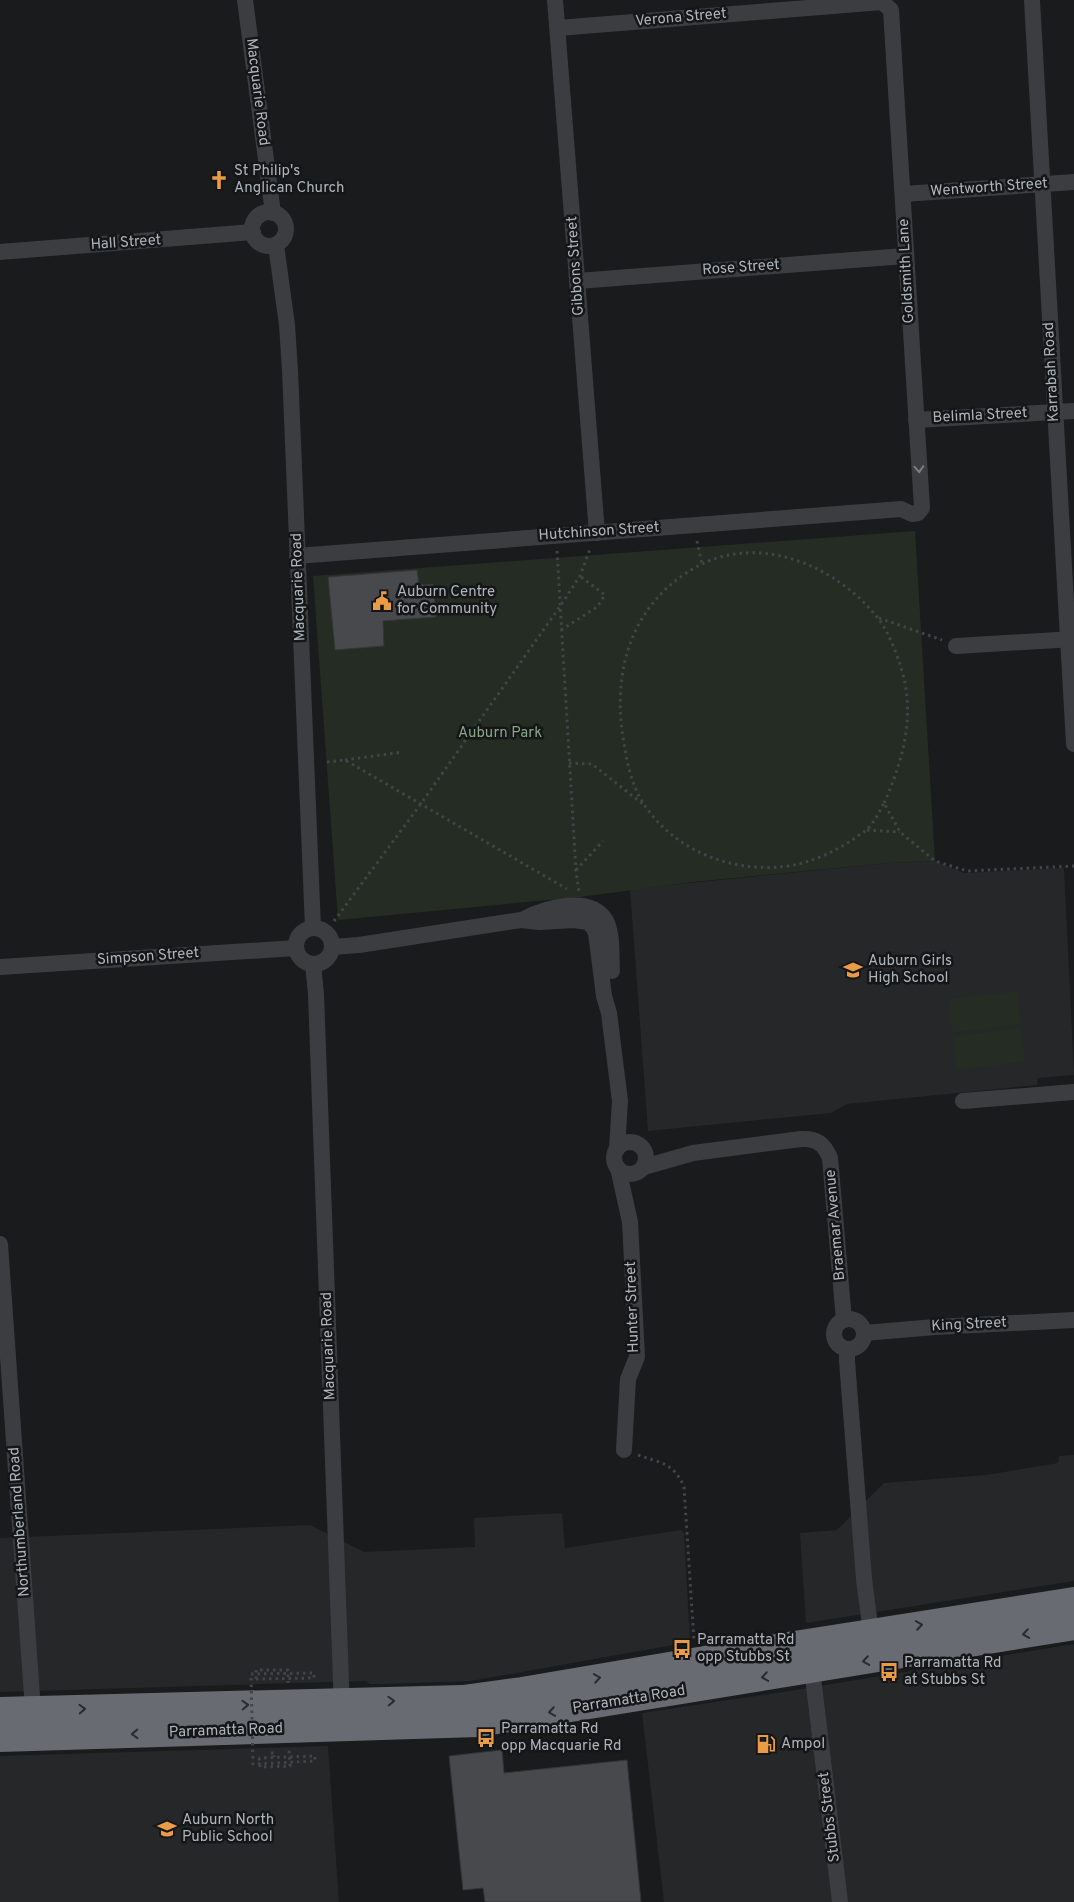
<svg xmlns="http://www.w3.org/2000/svg" width="1074" height="1902" viewBox="0 0 1074 1902" font-family="Overpass,sans-serif">
  <rect width="100%" height="100%" fill="#1a1b1c"/>
  <g fill="#262729">
    <polygon points="935,861 964,873 1064,868 1074,1075 1038,1078 1037,1085 847,1104 831,1113 648,1131 630,889 889,863"/>
    <polygon points="1074,1455 1074,1581 806,1623 800,1533 837,1530 884,1483 986,1475 1058,1463 1059,1456"/>
    <polygon points="562,1513 565,1548 681,1530 684,1533 690,1642 471,1681 384,1684 370,1684 366,1681 0,1692 0,1538 310,1525 364,1552 475,1547 474,1518"/>
    <polygon points="1074,1644 1074,1902 664,1902 642,1713 790,1691"/>
    <polygon points="328,1746 339,1902 0,1902 0,1756"/>
  </g>
  <g fill="#242c24">
    <polygon points="915,531 935,861 889,863 693,882 580,897 338,920 313,576"/>
    <polygon points="1017,991 1021,1024 952,1033 948,999"/>
    <polygon points="1021,1028 1025,1062 956,1070 952,1036"/>
  </g>
  <g fill="#47494c" stroke="#343538">
    <polygon points="417,570 419,585 433,584 436,617 383,621 384,646 335,650 328,577"/>
    <polygon points="502,1750 504,1773 627,1760 641,1902 485,1902 483,1888 463,1890 449,1756"/>
  </g>
  <g fill="none" stroke-linecap="round" stroke-linejoin="round">
    <g stroke="#424448" stroke-width="3" stroke-dasharray="2.5 4" stroke-linecap="butt">
      <polyline points="697,541 702,565"/>
      <polyline points="557,551 576,871 579,892"/>
      <polyline points="879,618 942,640"/>
      <polyline points="561,630 597,607 605,595 580,576"/>
      <polyline points="345,760 403,752"/>
      <polyline points="327,762 345,760 567,889"/>
      <polyline points="569,763 592,764 644,805"/>
      <path d="M884 803C901 765 913 725 905 683 901 664 889 631 877 617 836 566 760 533 698 566 631 602 611 672 624 743 627 762 631 781 640 798 670 849 730 874 788 866 816 862 842 848 865 831 873 825 879 812 884 803L900 832 935 861 967 871 1074 866"/>
      <polyline points="867,830 900,832"/>
      <polyline points="576,870 603,841"/>
      <polyline points="334,921 420,805 561,605 580,576 590,549"/>
      <path d="M638 1455C661 1463 674 1463 684 1487L694 1641"/>
      <polyline points="256,1679 256,1670 288,1670 288,1683"/>
      <polyline points="271,1753 275,1753 274,1757"/>
      <polyline points="259,1758 260,1767 290,1766 289,1752 293,1752"/>
    </g>
    <g stroke="#3c3d41" stroke-width="16">
      <polyline points="245,0 273,213"/>
      <polyline points="555,0 597,533"/>
      <polyline points="1032,0 1074,744"/>
      <polyline points="904,194 1074,182"/>
      <circle cx="269" cy="229" r="17"/>
      <polyline points="276,245 287,325 290,370 313,928"/>
      <polyline points="0,252 253,232"/>
      <polyline points="577,281 905,256"/>
      <polyline points="916,420 1074,411"/>
      <polyline points="297,556 901,509 912,514 918,513 922,508 891,10 882,2 558,28"/>
      <polyline points="956,646 1074,639"/>
      <path d="M524 919C545 908 591 894 606 921 613 934 611 956 612 971"/>
      <circle cx="314" cy="946" r="18"/>
      <polyline points="332,947 359,945 521,920 539,922 574,920 588,922 593,927 596,933 604,996 609,1013 620,1101 617,1149"/>
      <polyline points="313,964 316,994 342,1709"/>
      <polyline points="0,967 296,948"/>
      <polyline points="963,1101 1074,1092"/>
      <circle cx="630" cy="1158" r="16"/>
      <path d="M644 1167 693 1153 801 1139C817 1138 824 1144 830 1158L844 1320"/>
      <polyline points="618,1168 630,1222 637,1357 628,1379 624,1450"/>
      <polyline points="0,1244 33,1710"/>
      <circle cx="849" cy="1334" r="15"/>
      <polyline points="864,1333 935,1327 1074,1320"/>
      <polyline points="847,1349 847,1361 864,1579 871,1633"/>
      <polyline points="811,1661 840,1902"/>
    </g>
    <g stroke="#686c72" stroke-width="28">
      <polyline points="0,1711 463,1699 522,1691 782,1647 1074,1601"/>
      <polyline points="0,1738 478,1723 1074,1626"/>
    </g>
    <polyline stroke="#424448" stroke-width="3" stroke-dasharray="2.5 4" stroke-linecap="butt" points="256,1679 314,1678 314,1673 251,1674 253,1764 315,1761 315,1756 259,1758"/>
  </g>
  <defs><path id="oneway-chevron" d="M-2-3.5L2.5 0L-2 3.5" fill="none" stroke-width="1.6" stroke-linecap="round" stroke-linejoin="round" transform="scale(1.25)"/></defs>
  <use stroke="#7b7e84" href="#oneway-chevron" transform="translate(919 469) rotate(86)"/>
  <g stroke="#2a2c2e">
    <use href="#oneway-chevron" transform="translate(919 1625) rotate(-9)"/>
    <use href="#oneway-chevron" transform="translate(1026 1634) rotate(171)"/>
    <use href="#oneway-chevron" transform="translate(866 1661) rotate(171)"/>
    <use href="#oneway-chevron" transform="translate(765 1677) rotate(171)"/>
    <use href="#oneway-chevron" transform="translate(597 1678) rotate(-9)"/>
    <use href="#oneway-chevron" transform="translate(391 1701) rotate(-2)"/>
    <use href="#oneway-chevron" transform="translate(245 1705) rotate(-2)"/>
    <use href="#oneway-chevron" transform="translate(82 1709) rotate(-2)"/>
    <use href="#oneway-chevron" transform="translate(552 1712) rotate(171)"/>
    <use href="#oneway-chevron" transform="translate(135 1734) rotate(178)"/>
  </g>
  <defs>
    <g id="church-bare" transform="scale(1.5)"><path d="M-1.2-6h2.4v3.5h3.3v2.4h-3.3V6h-2.4V-.1h-3.3v-2.4h3.3Z" fill="#e99b46" stroke="#151618" stroke-width="2.5" paint-order="stroke"/></g>
    <g id="civic-bare" transform="scale(1.5)"><path d="M-.6-6.5H3V-4.5H.6V-3L4-1V1h2V6H-6V1h2V-1L-.6-3ZM-1.2 2.5V6h2.4V2.5Z" fill="#e99b46" stroke="#151618" stroke-width="2.5" paint-order="stroke"/></g>
    <g id="school-bare" transform="scale(1.5)"><path d="M0-5L7-2L0 1L-7-2ZM-4 1L0 2.5L4 1V4Q0 6-4 4Z" fill="#e99b46" stroke="#151618" stroke-width="2.5" paint-order="stroke"/></g>
    <g id="bus-bare" transform="scale(1.5)"><path d="M-5-6H5V4H4V6H2V4H-2V6H-4V4H-5ZM-3.5-4V0h7V-4ZM-3.5 1.2v1.5H-2V1.2ZM2 1.2v1.5H3.5V1.2Z" fill="#e99b46" stroke="#151618" stroke-width="2.5" paint-order="stroke"/></g>
    <g id="fuel-bare" transform="scale(1.5)"><path d="M-5.5-6h7V0h2V4h1.3V-2.5L3-4.5l.8-.8L6-3V5H2.5V1h-1V6h-7ZM-4.2-4.7v3.2H.2V-4.7Z" fill="#e99b46" stroke="#151618" stroke-width="2.5" paint-order="stroke"/></g>
  </defs>
  <g fill-rule="evenodd">
    <use href="#church-bare" x="219" y="180"/>
    <use href="#civic-bare" x="382" y="601"/>
    <use href="#school-bare" x="853" y="970"/>
    <use href="#bus-bare" x="682" y="1649"/>
    <use href="#bus-bare" x="889" y="1672"/>
    <use href="#bus-bare" x="486" y="1738"/>
    <use href="#fuel-bare" x="766" y="1744"/>
    <use href="#school-bare" x="167" y="1829"/>
  </g>
  <g text-anchor="middle" dominant-baseline="central" stroke-width="5" stroke-linejoin="round" paint-order="stroke">
    <g font-size="15" fill="#aeb4bb" stroke="#151618">
      <text transform="translate(681 18) rotate(-5)">Verona Street</text>
      <text transform="translate(257 92) rotate(83)">Macquarie Road</text>
      <text transform="translate(989 188) rotate(-4)">Wentworth Street</text>
      <text transform="translate(126 243) rotate(-4)">Hall Street</text>
      <text transform="translate(576 266) rotate(-94)">Gibbons Street</text>
      <text transform="translate(741 268) rotate(-4)">Rose Street</text>
      <text transform="translate(907 271) rotate(-93)">Goldsmith Lane</text>
      <text transform="translate(1052 372) rotate(-93)">Karrabah Road</text>
      <text transform="translate(980 416) rotate(-3)">Belimla Street</text>
      <text transform="translate(599 532) rotate(-4)">Hutchinson Street</text>
      <text transform="translate(299 587) rotate(-92)">Macquarie Road</text>
      <text transform="translate(148 957) rotate(-4)">Simpson Street</text>
      <text transform="translate(836 1225) rotate(-95)">Braemar Avenue</text>
      <text transform="translate(633 1307) rotate(-92)">Hunter Street</text>
      <text transform="translate(969 1325) rotate(-3)">King Street</text>
      <text transform="translate(329 1346) rotate(-92)">Macquarie Road</text>
      <text transform="translate(20 1522) rotate(-94)">Northumberland Road</text>
      <text transform="translate(629 1700) rotate(-9)">Parramatta Road</text>
      <text transform="translate(226 1731) rotate(-2)">Parramatta Road</text>
      <text transform="translate(830 1817) rotate(-97)">Stubbs Street</text>
    </g>
    <g font-size="15" fill="#aeb4bb" stroke="#151618" text-anchor="start">
      <text x="234" y="171">St Philip's<tspan x="234" dy="17">Anglican Church</tspan></text>
      <text x="397" y="592">Auburn Centre<tspan x="397" dy="17">for Community</tspan></text>
      <text x="868" y="961">Auburn Girls<tspan x="868" dy="17">High School</tspan></text>
      <text x="697" y="1640">Parramatta Rd<tspan x="697" dy="17">opp Stubbs St</tspan></text>
      <text x="904" y="1663">Parramatta Rd<tspan x="904" dy="17">at Stubbs St</tspan></text>
      <text x="501" y="1729">Parramatta Rd<tspan x="501" dy="17">opp Macquarie Rd</tspan></text>
      <text x="781" y="1744">Ampol</text>
      <text x="182" y="1820">Auburn North<tspan x="182" dy="17">Public School</tspan></text>
    </g>
    <g font-size="15" fill="#88a586" stroke="#151618">
      <text x="500" y="733">Auburn Park</text>
    </g>
  </g>
</svg>
